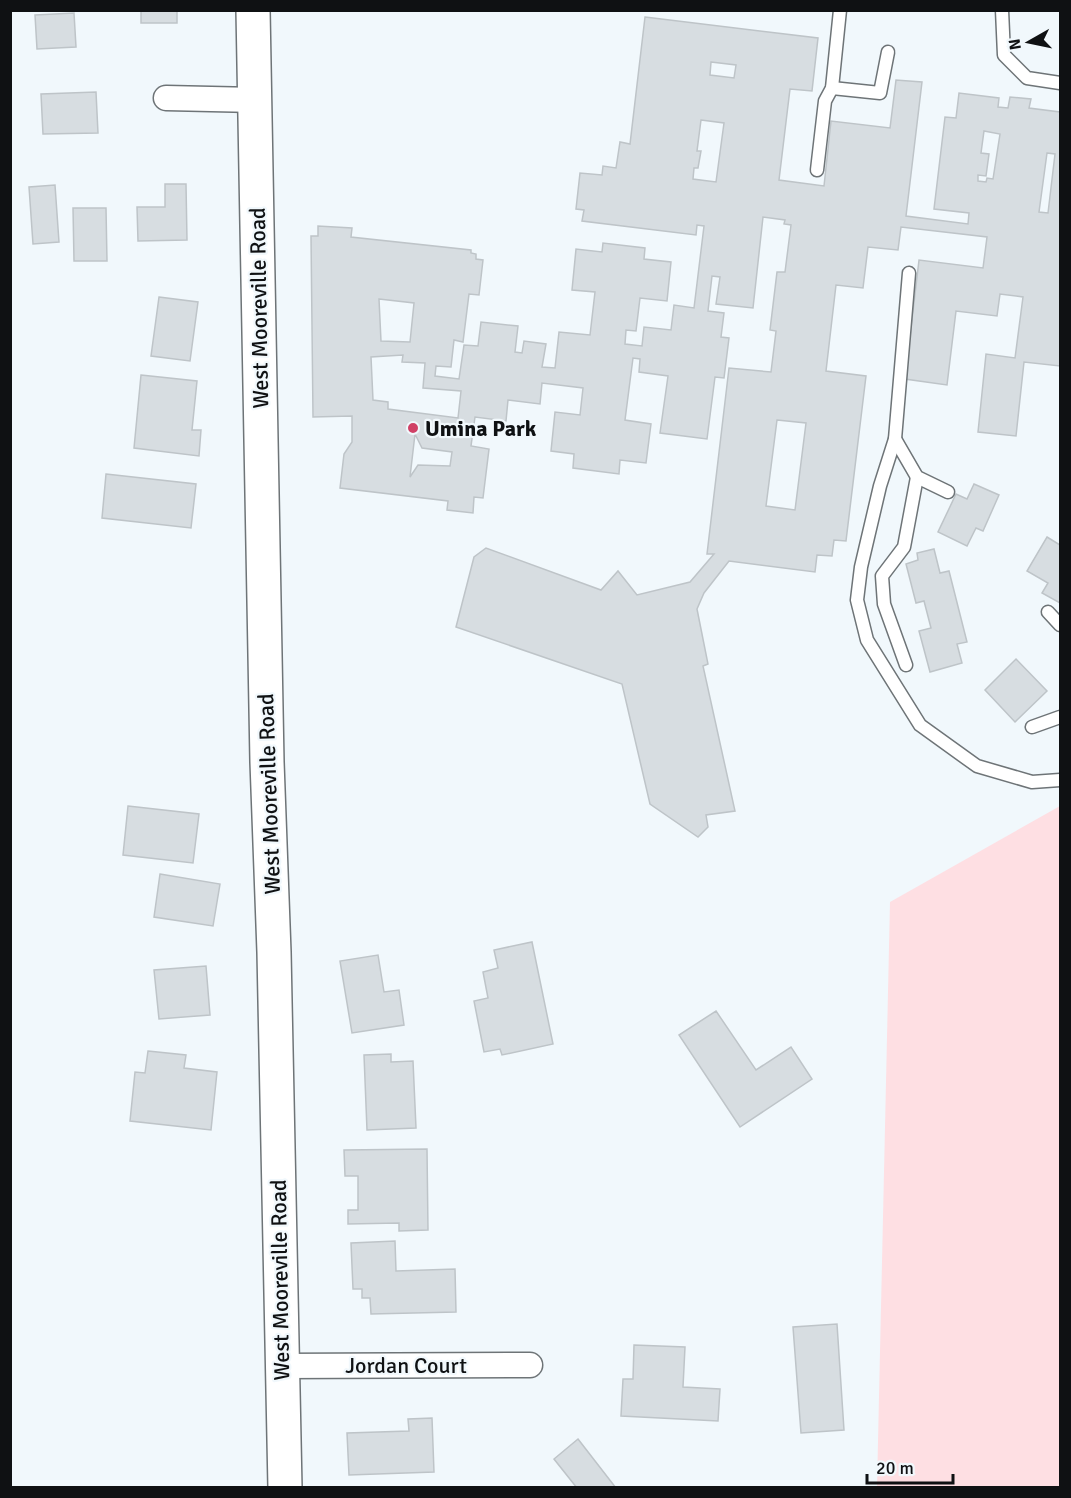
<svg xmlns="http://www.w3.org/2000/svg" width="1071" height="1498" viewBox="0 0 1071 1498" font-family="Signika,sans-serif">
  <rect width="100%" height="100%" fill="#f1f8fc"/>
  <polygon fill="#fedfe3" points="1060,806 1060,1487 877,1487 890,902"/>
  <g fill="#d7dde1" stroke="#bec4c8" stroke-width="1.5" fill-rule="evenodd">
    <rect x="141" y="10" width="36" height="13"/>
    <polygon points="74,13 76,47 37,49 35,15"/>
    <path d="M645 17 818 38 812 91 790 89 779 180 824 186 831 121 890 128 896 80 922 82 906 216 968 224 969 213 934 209 945 117 956 118 959 93 999 98 998 107 1008 108 1010 97 1031 99 1029 108 1060 112V366L1024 362 1016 436 978 432 986 354 1015 358 1023 297 1000 294 997 316 956 311 947 385 905 379 919 260 983 268 987 237 901 227 898 250 868 247 863 288 836 285 826 371 866 376 846 541 834 540 832 556 817 555 815 572 729 561 704 593 697 609 708 664 703 666 735 811 706 815 708 827 698 837 650 804 622 684 456 627 474 557 486 548 601 590 618 571 637 595 690 582 714 554H707L729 368 771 372 776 331 770 330 777 272H785L791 225 784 224 785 220 763 217 753 308 716 304 720 277 712 276 708 311 724 313 721 337 729 338 724 378 715 377 707 439 660 433 668 376 639 372 640 359 633 358 625 420 651 424 646 463 620 460 619 474 573 468 574 454 551 451 555 412 580 415 583 388 542 383 540 404 508 400 506 421 475 417 471 446 489 449 483 498 474 497 473 513 447 510 448 501 340 488 344 454 352 442V416L313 417 311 236H318V226L352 228 351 237 471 250V253L476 254V259L483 260 479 295 469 294 463 342 454 340 451 367 436 366 435 376 459 379 464 345 478 346 481 322 518 326 515 352 522 353 524 341 546 344 542 367 555 368 559 332 590 335 595 292 572 290 576 249 602 252 603 243 645 248 644 259 671 262 667 301 640 298 636 331 626 330 625 344 642 346 644 327 671 330 674 305 694 308 704 226 697 225 696 235 582 221 584 210 576 209 580 173 602 175 603 166 616 168 620 142 630 144ZM711 62 736 65 734 78 710 75ZM701 120 724 123 716 182 693 179 694 168H698L701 151H697ZM984 131 1000 134 993 179 987 178 986 182 978 181V175L986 176 989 154 981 153ZM1047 153 1055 154 1048 213 1039 212ZM379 299 414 303 410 342 381 341ZM403 355 402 362 425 363 423 388 461 391 458 418 388 409V402L373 400 371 357ZM777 420 806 423 795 510 766 506ZM415 434 422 448 452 452 450 466 418 465 410 477Z"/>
    <polygon points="96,92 98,133 43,134 41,94"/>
    <polygon points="165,184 186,184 187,240 138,241 137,207 165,207"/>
    <polygon points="55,185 59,242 33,244 29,187"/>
    <polygon points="73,208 106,208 107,261 74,261"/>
    <polygon points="159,297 198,302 190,361 151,356"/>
    <polygon points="141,375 197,381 192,430 201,430 199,456 134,448"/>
    <polygon points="106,474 196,484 191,528 102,518"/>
    <polygon points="974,484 999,495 983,531 976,528 967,546 938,532 956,494 967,499"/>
    <polygon points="1047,537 1060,545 1060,603 1042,593 1048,583 1027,571"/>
    <polygon points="934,549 940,573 949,571 967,642 957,644 962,663 930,672 919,631 931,628 924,601 916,603 906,564 918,560 917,553"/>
    <polygon points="1016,659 1047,691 1015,722 985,690"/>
    <polygon points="128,806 199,814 193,863 123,855"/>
    <polygon points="160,874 220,884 213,926 154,917"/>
    <polygon points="532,942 553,1044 502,1055 500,1049 484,1052 474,1001 488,998 483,972 498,968 494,950"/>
    <polygon points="378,955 384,992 399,990 404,1025 352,1033 340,961"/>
    <polygon points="206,966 210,1015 159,1019 154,970"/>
    <polygon points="716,1011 756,1070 791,1047 812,1079 740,1127 679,1035"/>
    <polygon points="148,1051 186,1055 184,1068 217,1072 211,1130 130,1121 135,1072 145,1073"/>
    <polygon points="391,1054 391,1062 413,1061 416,1128 367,1130 364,1055"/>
    <polygon points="427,1149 428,1230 399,1231 399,1223 348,1224 348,1210 358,1210 358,1176 345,1176 344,1150"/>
    <polygon points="395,1241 396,1271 455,1269 456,1312 371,1314 370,1298 362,1298 362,1289 353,1289 351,1243"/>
    <polygon points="837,1324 844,1430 801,1433 793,1327"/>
    <polygon points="634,1345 685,1347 683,1387 720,1389 718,1421 621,1416 623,1379 633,1379"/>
    <polygon points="432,1418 434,1472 349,1475 347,1433 409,1431 408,1419"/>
    <polygon points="578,1439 616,1488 577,1488 554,1459"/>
  </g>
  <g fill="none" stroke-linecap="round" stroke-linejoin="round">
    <g stroke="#6e7477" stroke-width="15">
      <g id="lane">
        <polyline points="1002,10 1004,55 1027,78 1060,83"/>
        <polyline points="832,88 880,93 888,52"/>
        <polyline points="817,170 825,101 832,88 840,10"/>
        <polyline points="909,273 895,439 880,486 861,567 857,600 867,640 920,725 977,766 1032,782 1060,780"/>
        <polyline points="895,439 917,477 948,492"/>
        <polyline points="1048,612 1060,625"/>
        <polyline points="906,665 884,604 882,576 904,547 917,477"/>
        <polyline points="1032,727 1060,717"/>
      </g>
    </g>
    <g stroke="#6e7477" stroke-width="27">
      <g id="street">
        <polyline points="166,98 256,100"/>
        <polyline points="281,1366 530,1365"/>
      </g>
    </g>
    <g stroke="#6e7477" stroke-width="36">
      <polyline id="secondary" points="253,10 267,762 274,952 285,1488"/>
    </g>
    <use href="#lane" stroke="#fff" stroke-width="12"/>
    <use href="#street" stroke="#fff" stroke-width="24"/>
    <use href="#secondary" stroke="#fff" stroke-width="33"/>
  </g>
  <circle fill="#d04166" stroke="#f1f8fc" stroke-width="2" cx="413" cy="428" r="6"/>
  <g text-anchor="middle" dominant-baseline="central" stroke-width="4.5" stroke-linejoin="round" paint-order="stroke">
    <g font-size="22" fill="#0f1113" stroke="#f1f8fc">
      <text transform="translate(259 308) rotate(-91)">West Mooreville Road</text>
      <text transform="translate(269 794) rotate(-92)">West Mooreville Road</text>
      <text transform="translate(280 1280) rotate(-91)">West Mooreville Road</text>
      <text x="406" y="1365">Jordan Court</text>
    </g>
    <g font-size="22" font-weight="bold" fill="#0f1113" stroke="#f1f8fc" text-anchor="start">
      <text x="425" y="428">Umina Park</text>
    </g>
  </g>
  <rect width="1071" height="1498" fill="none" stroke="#0f1113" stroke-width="24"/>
  <g transform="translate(1029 42) rotate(261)" stroke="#f1f8fc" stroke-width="4.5" paint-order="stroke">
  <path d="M0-4.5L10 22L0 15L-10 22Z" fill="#0f1113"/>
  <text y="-9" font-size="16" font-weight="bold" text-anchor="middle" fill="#0f1113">N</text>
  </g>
  <path d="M867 1474v9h86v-9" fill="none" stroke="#0f1113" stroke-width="3"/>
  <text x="876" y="1474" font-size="18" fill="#0f1113" stroke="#f1f8fc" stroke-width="4.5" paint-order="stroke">20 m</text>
</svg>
